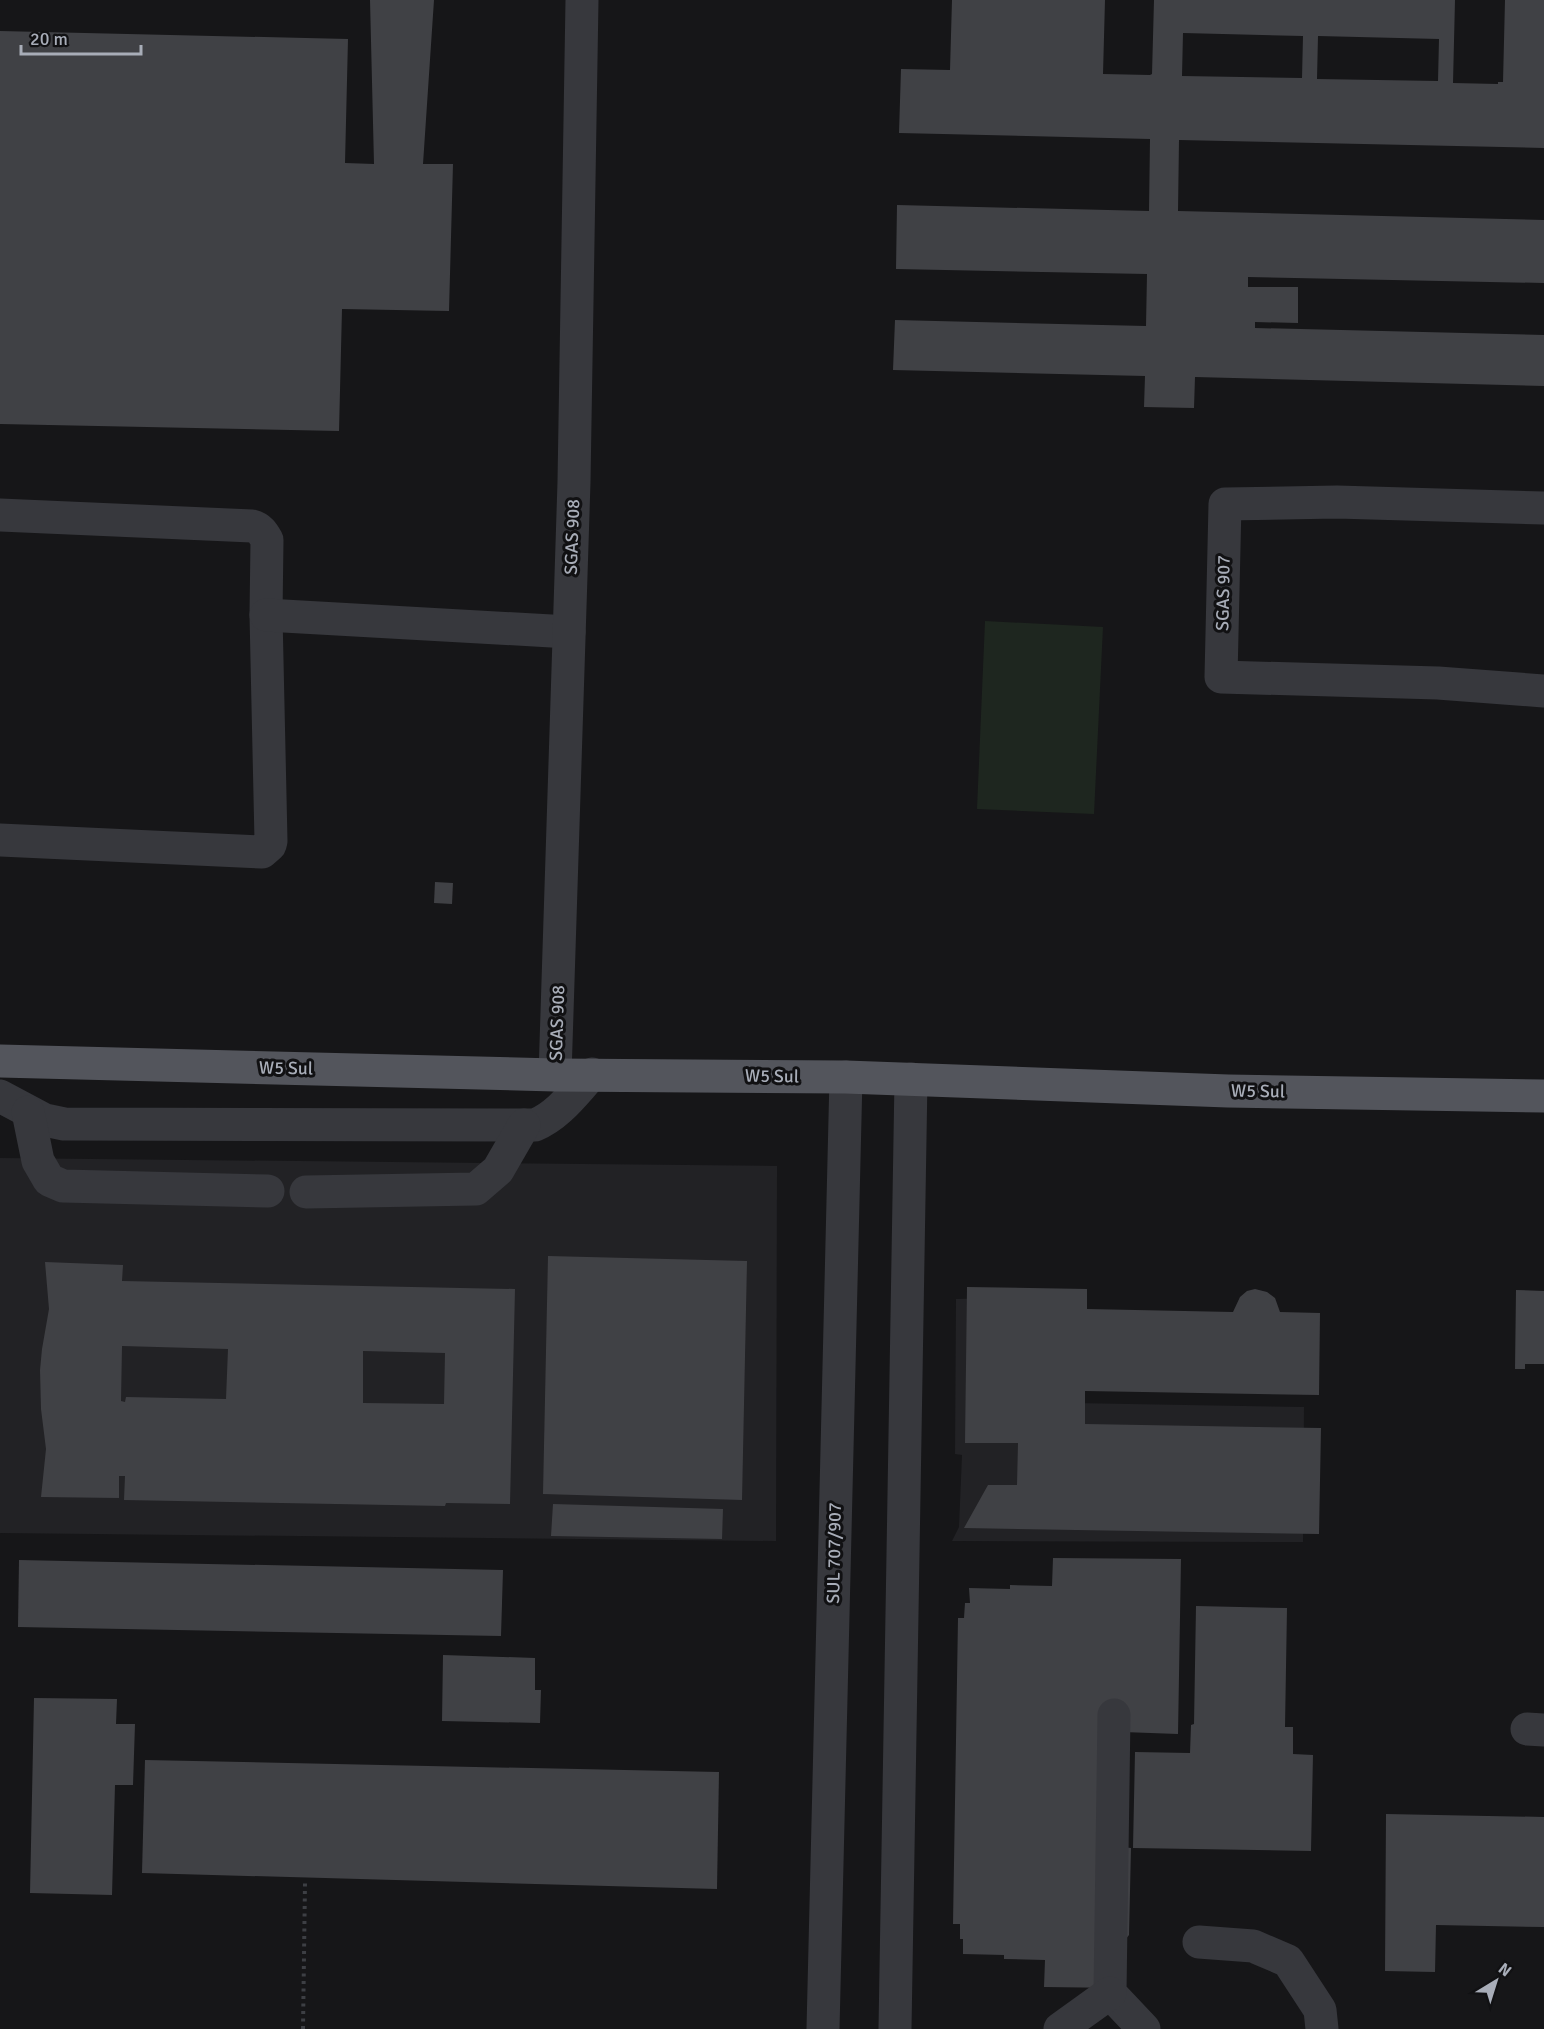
<svg xmlns="http://www.w3.org/2000/svg" width="1544" height="2029" viewBox="0 0 1544 2029" font-family="Signika,sans-serif">
  <rect width="100%" height="100%" fill="#161618"/>
  <g fill="#222225">
    <polygon points="0,1158 777,1166 776,1541 0,1533"/>
    <polygon points="1077,1296 1073,1403 1304,1407 1303,1542 952,1541 959,1527 962,1455 955,1454 956,1299"/>
  </g>
  <polygon fill="#1e261f" points="985,621 1103,627 1094,814 977,809"/>
  <g fill="#404145" fill-rule="evenodd">
    <polygon points="370,0 434,0 423,164 453,164 449,311 342,309 339,431 0,424 0,31 348,39 345,163 374,164"/>
    <path d="M952 0H1105L1103 74 1150 75 1152 74 1154 0H1455L1453 83 1498 84V82H1503L1505 0H1544V148L1179 140 1178 211 1544 220V283L1248 277V287H1298V323L1255 322V328L1544 335V386L1195 377 1194 408 1144 407 1145 376 893 370 895 320 1146 326 1147 274 896 269 897 205 1149 211 1150 139 899 133 901 69 950 70ZM1183 33 1303 36 1302 78 1182 76ZM1318 36 1439 39 1438 81 1317 79Z"/>
    <polygon points="435,882 453,883 452,904 434,903"/>
    <polygon points="548,1256 747,1261 742,1500 543,1494"/>
    <path d="M45 1262 123 1265 122 1281 515 1289 510 1504 446 1503 445 1506 124 1500 125 1476H119V1498L41 1497 46 1449 41 1409 40 1370 42 1349 49 1309ZM122 1346 228 1349 226 1399 126 1397 125 1402 121 1401ZM363 1351 445 1353 444 1404 363 1403Z"/>
    <polygon points="967,1287 1087,1289 1087,1309 1233,1312 1240,1297 1247,1291 1255,1289 1267,1292 1275,1298 1280,1312 1320,1313 1319,1395 1085,1391 1085,1424 1321,1428 1319,1534 964,1528 988,1485 1017,1485 1018,1443 965,1443"/>
    <polygon points="1516,1290 1544,1291 1544,1364 1525,1364 1525,1369 1515,1369"/>
    <polygon points="553,1504 723,1509 722,1539 551,1536"/>
    <polygon points="1053,1558 1181,1559 1178,1734 1123,1732 1122,1847 1131,1848 1129,1935 1121,1945 1121,1988 1044,1987 1045,1960 1004,1959 1004,1955 963,1954 963,1939 960,1939 960,1924 953,1924 958,1618 964,1618 965,1603 970,1603 969,1588 1010,1589 1010,1585 1052,1586"/>
    <polygon points="19,1560 503,1570 501,1636 18,1627"/>
    <polygon points="1196,1606 1287,1608 1285,1727 1293,1727 1293,1754 1313,1755 1311,1851 1133,1848 1135,1752 1190,1753 1191,1725 1194,1724"/>
    <polygon points="443,1655 535,1658 535,1690 541,1690 540,1723 442,1721"/>
    <polygon points="34,1698 117,1699 116,1724 135,1724 133,1785 115,1785 112,1895 30,1893"/>
    <polygon points="145,1760 719,1772 717,1889 142,1873"/>
    <polygon points="1386,1814 1544,1817 1544,1927 1436,1925 1435,1972 1385,1971"/>
  </g>
  <g fill="none" stroke-linecap="round" stroke-linejoin="round">
    <polyline stroke="#3d3f44" stroke-width="4" stroke-dasharray="3 4.5" stroke-linecap="butt" points="303,2029 305,1883"/>
    <g stroke="#37383d" stroke-width="33">
      <polyline points="1544,508 1337,502 1225,504 1221,677 1438,683 1544,691"/>
      <path d="M0 515 252 526C260 528 263 533 267 540L266 615 271 841 270 845 262 852 0 840"/>
      <polyline points="266,615 569,632"/>
      <polyline points="555,1075 574,482 582,0"/>
      <path d="M0 1096 45 1120 64 1124 535 1125C559 1115 575 1092 592 1074"/>
      <polyline points="28,1112 38,1161 49,1180 63,1186 268,1191"/>
      <polyline points="306,1192 476,1189 498,1170 524,1125"/>
      <polyline points="1114,1715 1110,1993 1144,2029"/>
      <polyline points="1527,1729 1544,1730"/>
      <polyline points="1199,1942 1253,1946 1288,1961 1320,2010 1322,2029"/>
      <polyline points="823,2029 846,1077"/>
      <polyline points="895,2029 911,1079"/>
      <polyline points="1060,2029 1110,1993"/>
    </g>
    <polyline stroke="#53555c" stroke-width="33" points="0,1061 555,1075 846,1077 1228,1091 1544,1096"/>
  </g>
  <g text-anchor="middle" dominant-baseline="central" stroke-width="6" stroke-linejoin="round" paint-order="stroke">
    <g font-size="18" fill="#a8adb8" stroke="#111113">
      <text transform="translate(572 537) rotate(-88)">SGAS 908</text>
      <text transform="translate(1223 593) rotate(-89)">SGAS 907</text>
      <text transform="translate(557 1023) rotate(-88)">SGAS 908</text>
      <text transform="translate(286 1068) rotate(1)">W5 Sul</text>
      <text transform="translate(772 1076) rotate(1)">W5 Sul</text>
      <text transform="translate(1258 1091) rotate(1)">W5 Sul</text>
      <text transform="translate(834 1553) rotate(-89)">SUL 707/907</text>
    </g>
  </g>
  <g transform="translate(1496 1981) rotate(38)" stroke="#111113" stroke-width="4.5" paint-order="stroke">
  <path d="M0-4.5L10 22L0 15L-10 22Z" fill="#a8adb8"/>
  <text y="-9" font-size="16" font-weight="bold" text-anchor="middle" fill="#a8adb8">N</text>
  </g>
  <path d="M21 45v9h120v-9" fill="none" stroke="#a8adb8" stroke-width="3"/>
  <text x="30" y="45" font-size="18" fill="#a8adb8" stroke="#111113" stroke-width="4.5" paint-order="stroke">20 m</text>
</svg>
